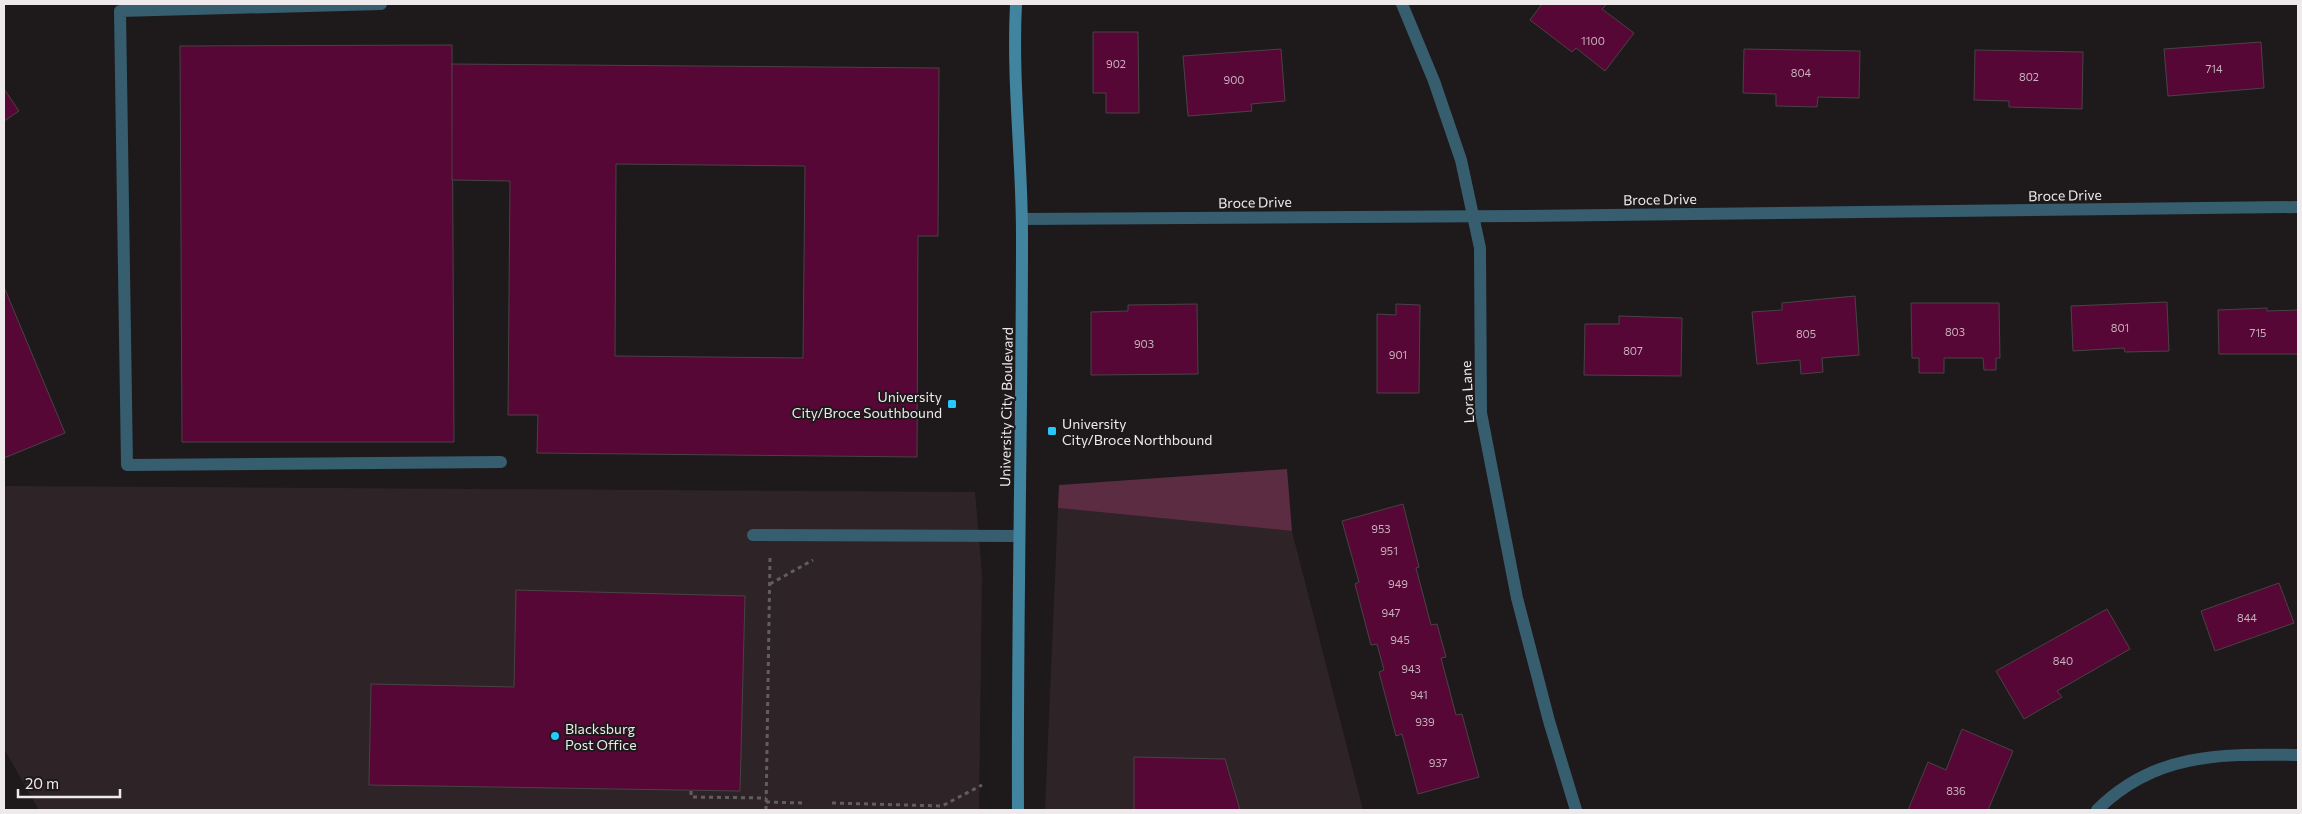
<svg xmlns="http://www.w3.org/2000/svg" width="2302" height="814" viewBox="0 0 2302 814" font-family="Commissioner,sans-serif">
  <rect width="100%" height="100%" fill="#1e191b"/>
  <g fill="#2e2428">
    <polygon points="4,486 975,492 982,574 979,810 39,810 4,749"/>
    <polygon points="1058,508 1292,531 1363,810 1045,810"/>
  </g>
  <polygon fill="#5b2c42" points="1287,469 1292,531 1058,508 1059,485"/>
  <g fill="#560735" stroke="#484345" fill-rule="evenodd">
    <polygon points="1542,4 1607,4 1602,9 1634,33 1605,71 1576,48 1572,52 1530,20"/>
    <polygon points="1093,32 1138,32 1139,113 1106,113 1106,93 1093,93"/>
    <polygon points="2261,42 2264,88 2168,96 2164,49"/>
    <polygon points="452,45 454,442 182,442 180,46"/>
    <polygon points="1281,49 1285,101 1251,104 1252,111 1188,116 1183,56"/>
    <polygon points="1744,49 1860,51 1859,98 1818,97 1817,107 1776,106 1776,94 1743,93"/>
    <polygon points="1975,50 2083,52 2082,109 2009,107 2009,101 1974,100"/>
    <path d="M452 64 939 68 938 236H918L917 457 537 453 538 415H508L510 181 452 180ZM616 164 805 166 803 358 615 356Z"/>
    <polygon points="4,89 19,111 4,121"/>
    <polygon points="4,287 65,433 4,458"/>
    <polygon points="1855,296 1859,355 1822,358 1823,372 1801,374 1800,360 1757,364 1752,312 1782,310 1782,303"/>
    <polygon points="2167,302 2169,351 2125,352 2124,348 2073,351 2071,306"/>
    <polygon points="1911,303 1999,303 2000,358 1996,358 1996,370 1984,370 1983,358 1944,358 1944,373 1919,373 1919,358 1912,358"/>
    <polygon points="1197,304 1198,374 1091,375 1091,312 1128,311 1128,305"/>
    <polygon points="1396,304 1420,305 1419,393 1377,393 1377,314 1396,315"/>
    <polygon points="2267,308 2267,311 2298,310 2298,354 2219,354 2218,310"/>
    <polygon points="1619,316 1682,318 1681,376 1584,375 1585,324 1619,324"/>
    <polygon points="1403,504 1419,567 1416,568 1431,625 1437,624 1446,657 1441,658 1456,715 1462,714 1479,777 1418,794 1402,734 1396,736 1379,672 1384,670 1377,644 1371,645 1355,584 1359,582 1342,521"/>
    <polygon points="2279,583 2294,623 2215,651 2201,611"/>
    <polygon points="516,590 745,596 740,791 369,785 371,684 514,687"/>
    <polygon points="2107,609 2130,649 2057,691 2062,697 2024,719 1996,671"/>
    <polygon points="1962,729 2013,751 1988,810 1908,810 1928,762 1946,770"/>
    <polygon points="1134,757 1225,759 1240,810 1134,810"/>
  </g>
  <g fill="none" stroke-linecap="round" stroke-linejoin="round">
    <g stroke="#625e60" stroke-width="3" stroke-dasharray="4 4" stroke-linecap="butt">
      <polyline points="770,584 813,560"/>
      <polyline points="691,791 691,797 766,798"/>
      <polyline points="766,802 804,803"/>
      <polyline points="832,803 942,806 982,785"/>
      <polyline points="766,810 770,558"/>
    </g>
    <g stroke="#365e6e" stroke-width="12">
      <polyline points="381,4 120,11 127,465 501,462"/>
      <polyline points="753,535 1019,536"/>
    </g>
    <g stroke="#365e6e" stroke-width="12">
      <polyline points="1402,4 1434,81 1461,160 1480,248 1481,413 1517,598 1549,721 1576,810"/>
      <polyline points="1022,219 1520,216 2298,207"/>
      <path d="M2097 810C2155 752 2221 754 2298 755"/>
    </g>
    <path stroke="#40849f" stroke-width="12" d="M1016 4C1012 81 1022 158 1022 235 1022 427 1017 618 1018 810"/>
  </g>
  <g fill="#25c9fe" stroke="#1e191b" stroke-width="2">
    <rect x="947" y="399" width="10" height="10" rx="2.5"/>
    <rect x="1047" y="426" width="10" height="10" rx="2.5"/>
    <circle cx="555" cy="736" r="5"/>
  </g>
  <g text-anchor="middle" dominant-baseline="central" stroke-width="4" stroke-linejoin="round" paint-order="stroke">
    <g font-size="11" fill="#c8b1be">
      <text x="1593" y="40">1100</text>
      <text x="1116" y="63">902</text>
      <text x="2214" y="68">714</text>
      <text x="1801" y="72">804</text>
      <text x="2029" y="76">802</text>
      <text x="1234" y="79">900</text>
      <text x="2120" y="327">801</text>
      <text x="1955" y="331">803</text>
      <text x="2258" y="332">715</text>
      <text x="1806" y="333">805</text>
      <text x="1144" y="343">903</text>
      <text x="1633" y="350">807</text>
      <text x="1398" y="354">901</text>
      <text x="1381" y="528">953</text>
      <text x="1389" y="550">951</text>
      <text x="1398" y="583">949</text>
      <text x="1391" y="612">947</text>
      <text x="2247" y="617">844</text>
      <text x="1400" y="639">945</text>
      <text x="2063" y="660">840</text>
      <text x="1411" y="668">943</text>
      <text x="1419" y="694">941</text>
      <text x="1425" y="721">939</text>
      <text x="1438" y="762">937</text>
      <text x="1956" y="790">836</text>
    </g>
    <g font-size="14" fill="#eeeaec" stroke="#1e191b">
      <text transform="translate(2065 195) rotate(-1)">Broce Drive</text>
      <text transform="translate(1660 199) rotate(-1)">Broce Drive</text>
      <text transform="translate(1255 202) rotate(-1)">Broce Drive</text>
      <text transform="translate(1467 392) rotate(-93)">Lora Lane</text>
      <text transform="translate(1006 407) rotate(-89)">University City Boulevard</text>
    </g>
    <g font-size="14" fill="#eeeaec" stroke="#1e191b" text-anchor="start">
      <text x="942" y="396" text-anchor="end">University<tspan x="942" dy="16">City/Broce Southbound</tspan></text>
      <text x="1062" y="423">University<tspan x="1062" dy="16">City/Broce Northbound</tspan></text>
      <text x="565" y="728">Blacksburg<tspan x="565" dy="16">Post Office</tspan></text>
    </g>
  </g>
  <rect width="2302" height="814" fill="none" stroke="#eeeaec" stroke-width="10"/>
  <path d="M18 789v8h102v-8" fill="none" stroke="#eeeaec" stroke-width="2.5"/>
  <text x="25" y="789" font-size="15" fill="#eeeaec" stroke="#1e191b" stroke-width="4" paint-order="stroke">20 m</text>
</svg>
